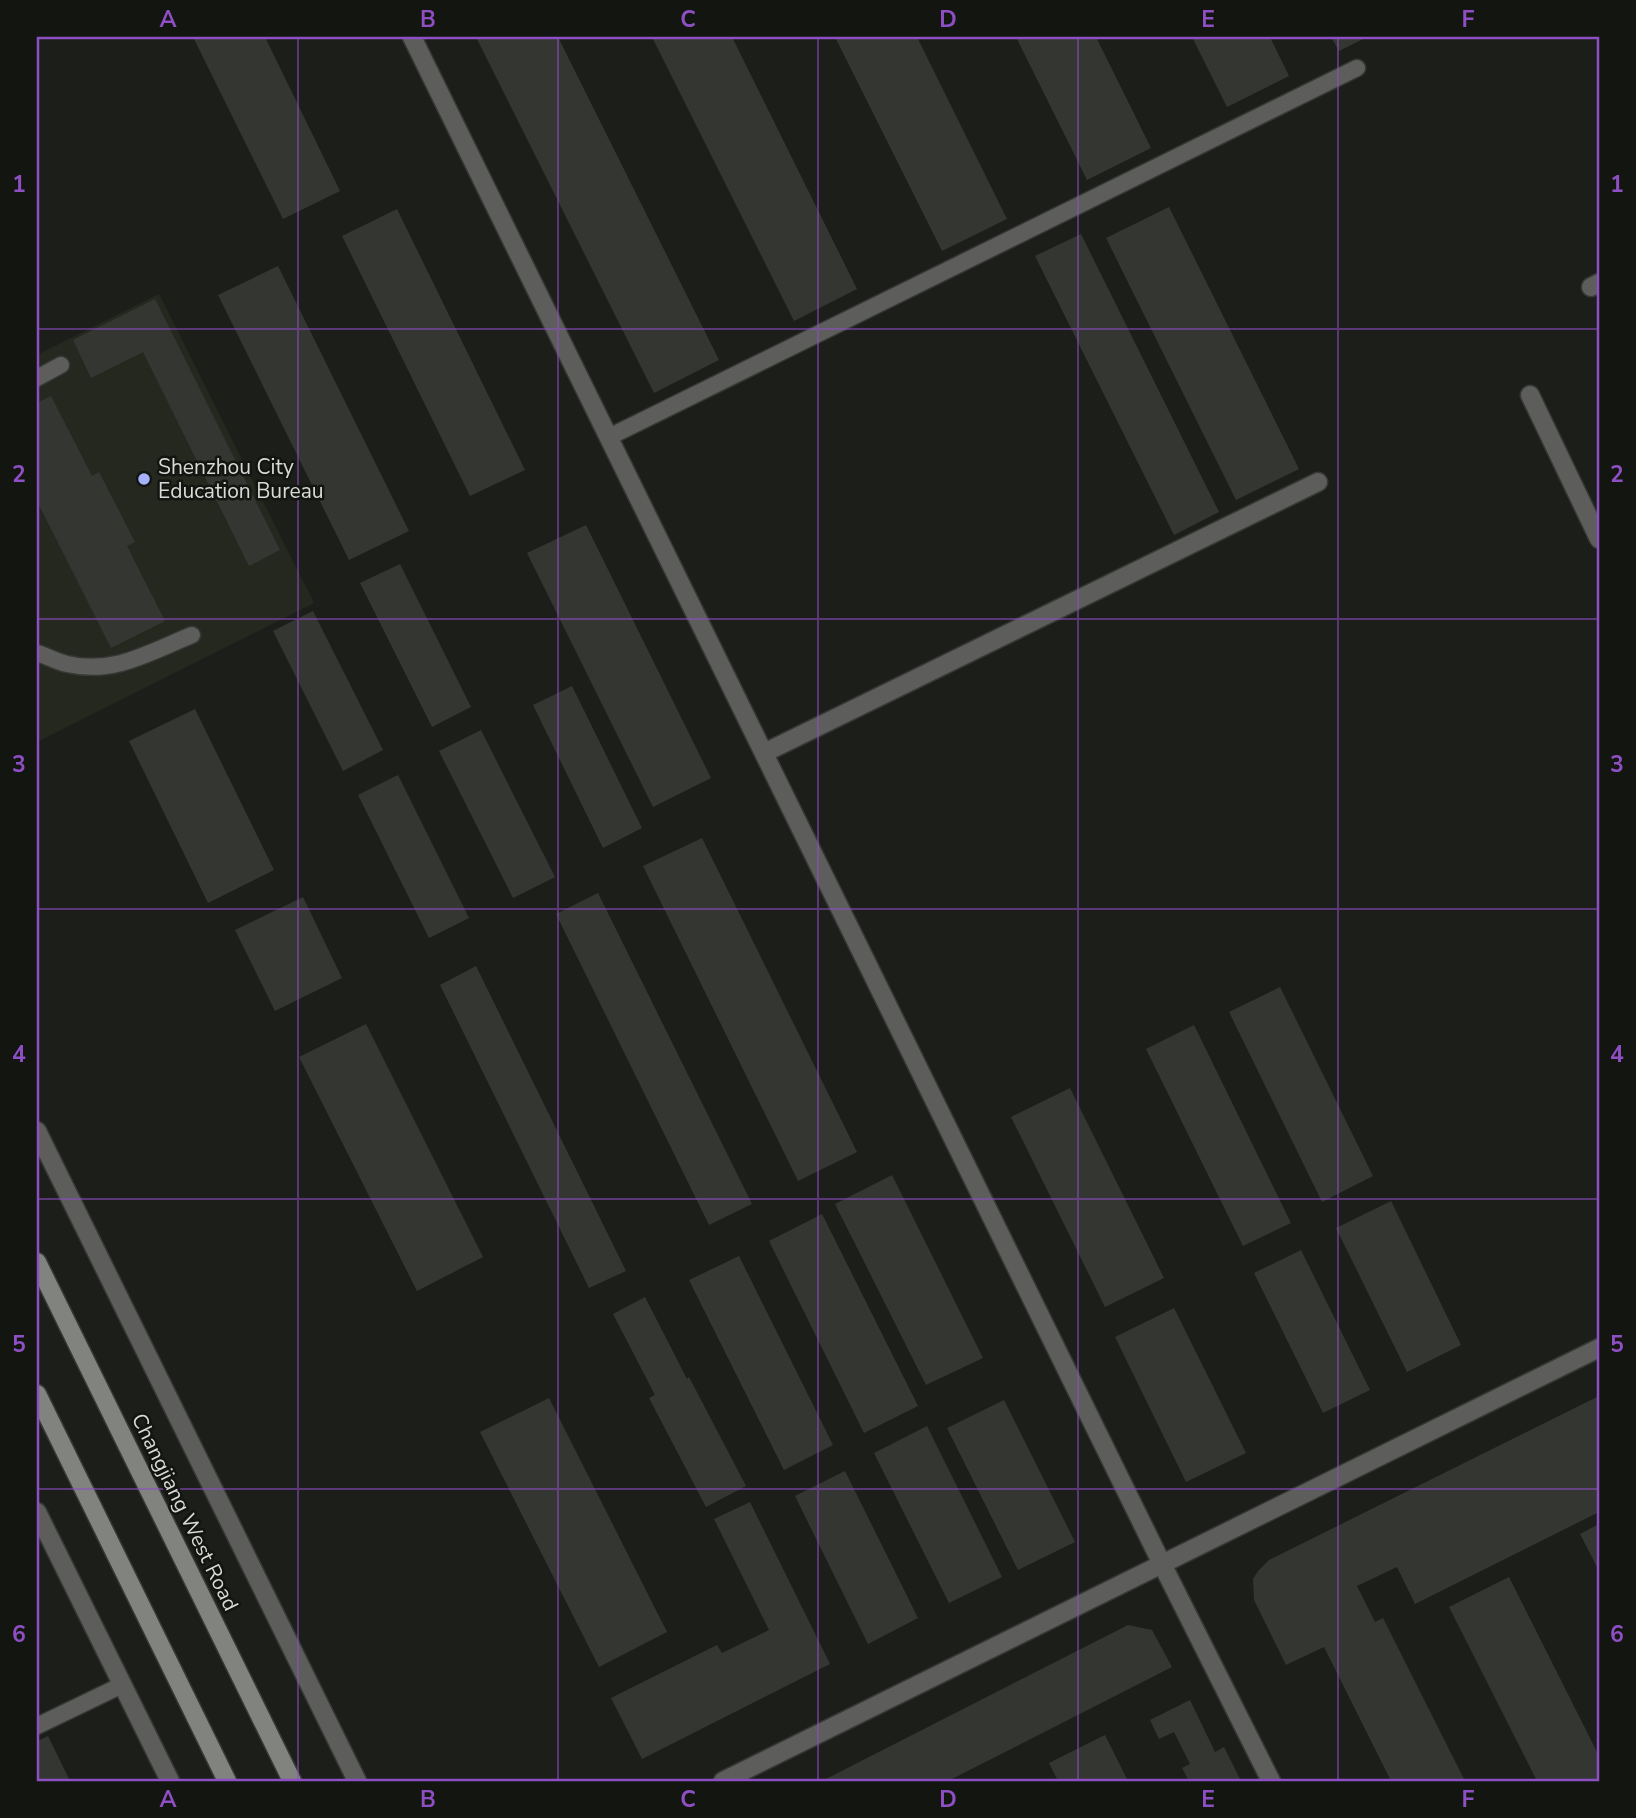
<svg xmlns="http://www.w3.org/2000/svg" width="1636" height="1818" viewBox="0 0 1636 1818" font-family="'Nunito Sans',sans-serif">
  <rect width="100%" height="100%" fill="#1c1e1a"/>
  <polygon fill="#24281f" points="159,294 314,603 37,742 37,355"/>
  <g fill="#343632">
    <polygon points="193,37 265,37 340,191 283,219"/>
    <polygon points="476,37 558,37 719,360 654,393"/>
    <polygon points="652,37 732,37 857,289 794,321"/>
    <polygon points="835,37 917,37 1007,219 942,251"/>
    <polygon points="1016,37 1096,37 1151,148 1087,180"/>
    <polygon points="1192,37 1270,37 1289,76 1227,107"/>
    <polygon points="1331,37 1367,37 1339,51"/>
    <polygon points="1169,207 1299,469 1236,500 1106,238"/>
    <polygon points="397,209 525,470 470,496 342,236"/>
    <polygon points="1081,234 1219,512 1174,535 1035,256"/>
    <polygon points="278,266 409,531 349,560 218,295"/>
    <polygon points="155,299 280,550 249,566 143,352 91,378 73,340"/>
    <polygon points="51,396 92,476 99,472 135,542 127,546 165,621 111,648 37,501 37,403"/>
    <polygon points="586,525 711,778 653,807 527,553"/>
    <polygon points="400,564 471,707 432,727 360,583"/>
    <polygon points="313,611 383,750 343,771 273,631"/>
    <polygon points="572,686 642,828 603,848 533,705"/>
    <polygon points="195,709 274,870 208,903 129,741"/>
    <polygon points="481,730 555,877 513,898 439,751"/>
    <polygon points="398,775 469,918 429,938 358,795"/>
    <polygon points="702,838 857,1152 798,1181 643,866"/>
    <polygon points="598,893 752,1204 709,1225 556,914"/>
    <polygon points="303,897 342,978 275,1011 235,930"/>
    <polygon points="476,966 626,1271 589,1288 440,985"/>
    <polygon points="1280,987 1373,1176 1322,1202 1229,1012"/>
    <polygon points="366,1024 483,1257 417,1291 299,1057"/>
    <polygon points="1194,1025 1291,1223 1243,1246 1146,1049"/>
    <polygon points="1070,1088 1164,1278 1105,1307 1011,1117"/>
    <polygon points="892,1175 983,1358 926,1385 835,1204"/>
    <polygon points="1391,1201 1461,1345 1407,1372 1336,1228"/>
    <polygon points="822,1214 918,1406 864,1433 769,1241"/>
    <polygon points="1301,1250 1370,1390 1323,1413 1254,1273"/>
    <polygon points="739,1256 833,1445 784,1470 689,1280"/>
    <polygon points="645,1297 687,1379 689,1377 746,1486 706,1507 649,1398 655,1395 613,1314"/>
    <polygon points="1174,1308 1246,1453 1186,1482 1115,1337"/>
    <polygon points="1599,1396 1599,1512 1415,1604 1397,1567 1357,1586 1375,1622 1383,1618 1465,1781 1391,1781 1324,1647 1286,1665 1254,1600 1253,1579 1258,1571 1269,1560"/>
    <polygon points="549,1398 667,1632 599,1667 480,1432"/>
    <polygon points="1004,1400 1075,1542 1018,1570 947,1428"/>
    <polygon points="927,1426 1002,1577 949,1603 874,1453"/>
    <polygon points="845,1471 918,1618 868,1644 795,1496"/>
    <polygon points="750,1502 830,1664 642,1759 611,1698 717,1645 722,1653 769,1630 714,1519"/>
    <polygon points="1599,1524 1599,1571 1580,1534"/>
    <polygon points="1509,1577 1599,1756 1599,1781 1537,1781 1449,1607"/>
    <polygon points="1128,1625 1152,1630 1172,1667 948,1781 822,1781"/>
    <polygon points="1190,1700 1215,1752 1224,1747 1241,1781 1189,1781 1182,1768 1190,1764 1174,1732 1159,1739 1150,1720"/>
    <polygon points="1105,1735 1128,1781 1058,1781 1049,1763"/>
    <polygon points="48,1736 70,1781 37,1781 37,1741"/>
  </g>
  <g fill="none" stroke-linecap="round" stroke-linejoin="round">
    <g stroke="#363835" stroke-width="19">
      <g id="service">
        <polyline points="37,378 61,365"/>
        <polyline points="609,437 1357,68"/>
        <path d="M37 653C47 656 57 662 67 664 114 675 150 652 192 635"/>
        <polyline points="37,1726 122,1685"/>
      </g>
    </g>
    <g stroke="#363835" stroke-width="21">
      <g id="minor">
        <polyline points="1591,287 1599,283"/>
        <polyline points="1530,395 1599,539"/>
        <polyline points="764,753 1318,482"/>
        <polyline points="37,1131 357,1781"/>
        <polyline points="37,1512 170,1781"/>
      </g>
    </g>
    <g stroke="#363835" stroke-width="21">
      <g id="tertiary">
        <polyline points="412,37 1162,1564 1271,1781"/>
        <polyline points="723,1781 1599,1348"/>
      </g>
    </g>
    <g stroke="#363835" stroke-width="21">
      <g id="secondary">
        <polyline points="37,1262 292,1781"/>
        <polyline points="37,1394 227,1781"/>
      </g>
    </g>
    <use href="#service" stroke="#5d5e5c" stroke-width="16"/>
    <use href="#minor" stroke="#5d5e5c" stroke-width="18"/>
    <use href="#tertiary" stroke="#5d5e5c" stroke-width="18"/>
    <use href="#secondary" stroke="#81837f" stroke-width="18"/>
  </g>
  <path fill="none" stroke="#8e4fc4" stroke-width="2" stroke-opacity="0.55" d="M298 37V1781M558 37V1781M818 37V1781M1078 37V1781M1338 37V1781M37 329H1599M37 619H1599M37 909H1599M37 1199H1599M37 1489H1599"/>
  <circle fill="#a6b1fc" stroke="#131511" stroke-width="2.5" cx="144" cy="479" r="7"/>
  <g text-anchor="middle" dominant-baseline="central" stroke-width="5" stroke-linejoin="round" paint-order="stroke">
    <g font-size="21" fill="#d9dad8" stroke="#131511" text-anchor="start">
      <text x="158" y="467">Shenzhou City<tspan x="158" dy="24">Education Bureau</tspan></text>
    </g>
    <g font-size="21" fill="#d9dad8" stroke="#131511">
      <text transform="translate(185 1512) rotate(64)">Changjiang West Road</text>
    </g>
  </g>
  <rect width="1636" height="1818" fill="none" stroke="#131511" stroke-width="77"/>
  <rect x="38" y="38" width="1560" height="1742" fill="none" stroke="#8e4fc4" stroke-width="2.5"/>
  <g font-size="23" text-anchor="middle" font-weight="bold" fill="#8e4fc4">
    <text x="168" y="27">A</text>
    <text x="428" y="27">B</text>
    <text x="688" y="27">C</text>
    <text x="948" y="27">D</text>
    <text x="1208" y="27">E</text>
    <text x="1468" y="27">F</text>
    <text x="19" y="192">1</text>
    <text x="1617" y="192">1</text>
    <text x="19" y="482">2</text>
    <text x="1617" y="482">2</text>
    <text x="19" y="772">3</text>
    <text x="1617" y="772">3</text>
    <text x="19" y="1062">4</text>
    <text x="1617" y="1062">4</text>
    <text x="19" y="1352">5</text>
    <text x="1617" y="1352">5</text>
    <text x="19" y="1642">6</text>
    <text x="1617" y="1642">6</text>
    <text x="168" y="1807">A</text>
    <text x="428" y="1807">B</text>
    <text x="688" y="1807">C</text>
    <text x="948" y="1807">D</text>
    <text x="1208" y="1807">E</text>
    <text x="1468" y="1807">F</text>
  </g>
</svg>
